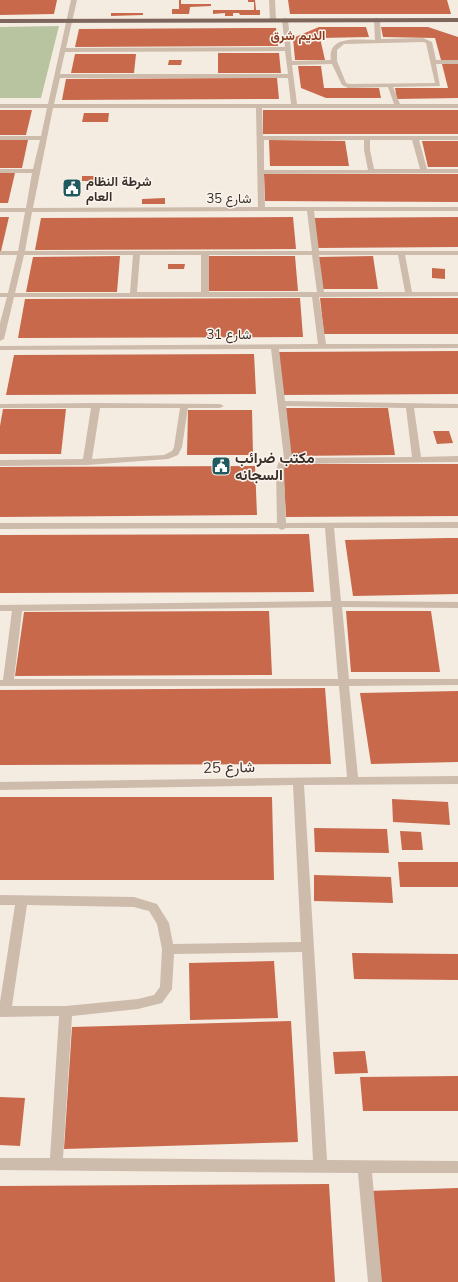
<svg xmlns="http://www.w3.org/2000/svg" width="458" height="1282" viewBox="0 0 458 1282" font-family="Mulish,Vazirmatn,sans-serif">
  <rect width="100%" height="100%" fill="#f4ebe1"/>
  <polygon fill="#b8c4a0" points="59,26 41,98 0,98 0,27"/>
  <g fill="#c8694b">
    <polygon points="0,0 57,0 54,14 0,15"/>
    <polygon points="179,0 181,0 181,4 211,4 211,6 190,7 189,14 172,14 172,9 179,9"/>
    <polygon points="248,0 255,0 256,10 260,10 260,15 240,15 239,13 233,13 233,16 225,16 225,13 213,14 213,10 254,10 254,2 248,2"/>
    <polygon points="288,0 447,0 451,14 290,14"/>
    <polygon points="111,13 143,13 143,15 111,16"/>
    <polygon points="319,27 366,27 369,37 320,38 325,60 295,60 293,38"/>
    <polygon points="381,27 428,27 458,37 458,60 441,60 435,38 383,37"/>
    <polygon points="257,28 276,28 278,46 75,47 79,29"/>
    <polygon points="218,53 279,53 281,73 218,73"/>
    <polygon points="75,54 136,54 134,73 71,73"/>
    <polygon points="169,60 182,60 181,65 168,65"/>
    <polygon points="442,64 458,64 458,98 397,99 395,88 448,88"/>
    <polygon points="298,66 321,66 324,88 379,88 381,98 326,98 301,88"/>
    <polygon points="277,78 279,99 62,100 66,79"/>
    <polygon points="0,110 32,110 26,135 0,135"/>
    <rect x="263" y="110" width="195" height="24"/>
    <polygon points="84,113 109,113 108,122 82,122"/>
    <polygon points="0,140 28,140 22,168 0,168"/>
    <polygon points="269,140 345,141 349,166 270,166"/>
    <polygon points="422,141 458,141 458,167 428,167"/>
    <polygon points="0,173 15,173 8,203 0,203"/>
    <polygon points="264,174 458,174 458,202 265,201"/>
    <polygon points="82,176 97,176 96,181 82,181"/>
    <polygon points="165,198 165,204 142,204 142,199"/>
    <polygon points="0,217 9,217 1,251 0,251"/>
    <polygon points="293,217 296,249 35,250 41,218"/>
    <polygon points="458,217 458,247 315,248 312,218"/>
    <polygon points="120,256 117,292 26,292 33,257"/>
    <polygon points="208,256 295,256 298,291 207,291"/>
    <polygon points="373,256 378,289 322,289 318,257"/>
    <polygon points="168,264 185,264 184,269 168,269"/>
    <polygon points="432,268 445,269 445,279 432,278"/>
    <polygon points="300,298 303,337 18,338 25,299"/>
    <polygon points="320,298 458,298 458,334 324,334"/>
    <polygon points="458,351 458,394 282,395 279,352"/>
    <polygon points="254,354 256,394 6,395 14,355"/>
    <polygon points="286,408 388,408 395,455 289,456"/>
    <polygon points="3,409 66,409 61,454 0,454 0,426"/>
    <polygon points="188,410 252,410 253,455 187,455"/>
    <polygon points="433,431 449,431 453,443 437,444"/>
    <polygon points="283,464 458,464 458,516 286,517"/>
    <polygon points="255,466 257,515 0,517 0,467"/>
    <polygon points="309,534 314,592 0,593 0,535"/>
    <polygon points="449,538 458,538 458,594 353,596 345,540"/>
    <polygon points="269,611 272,675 15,676 24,612"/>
    <polygon points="346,611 431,611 440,672 351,672"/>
    <polygon points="325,688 331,764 0,765 0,690"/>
    <polygon points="458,691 458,762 371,764 360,693"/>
    <polygon points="0,797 272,797 274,880 0,880"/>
    <polygon points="392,799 448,802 450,825 393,822"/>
    <polygon points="314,828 387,829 389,853 315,852"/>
    <polygon points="400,831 421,832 423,850 402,850"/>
    <polygon points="398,862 458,862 458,887 400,887"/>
    <polygon points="314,875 391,877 393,903 314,901"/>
    <polygon points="352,953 458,954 458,980 354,979"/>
    <polygon points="274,961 278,1018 190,1020 189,963"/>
    <polygon points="291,1021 298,1142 64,1149 72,1027"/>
    <polygon points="365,1051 368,1073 335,1074 333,1052"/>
    <polygon points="458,1076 458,1111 363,1111 360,1077"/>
    <polygon points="0,1097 25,1098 20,1146 0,1145"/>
    <polygon points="329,1184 335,1282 0,1282 0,1186"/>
    <polygon points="458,1188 458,1282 378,1282 368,1191"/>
  </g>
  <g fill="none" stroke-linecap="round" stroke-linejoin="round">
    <g fill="#cdbbac" fill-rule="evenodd">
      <path d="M71 0H77L66 48 285 47 282 20 285 18 288 20 292 61 331 60C327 35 358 40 375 40L374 20 377 18 380 20 381 39 423 38 432 42 436 60H458V64H436L440 86 393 87 400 104H458V108H262L263 136H458V140H419L427 169H458V173L264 174 265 207H458V211H314L319 251H458V255H405L412 292H458V296L319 297 326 344H458V348L279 349 285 401 458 404V408H414L421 457 458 456V462L286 464 284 470 286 523 458 522V528H334L341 601 458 602V608L342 607 349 679H458V685L349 686 358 777 458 776V784L304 785 327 1160 458 1161V1173H372L382 1282H368L358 1173 0 1170V1158H50L59 1016 0 1017V1002L15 905H0V895L134 897 157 904 169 923 173 944 301 942 293 785 0 790V782L347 777 339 686H0V680H3L12 611H0V605L331 601 325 528H286L282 530 278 528 0 529V523H277L276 470 279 461 284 458 271 349 0 350V346L318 344 312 297H14L4 339 0 341V323L7 297H0V293H8L17 255H0V251H18L25 212H0V208H26L32 173H0V169H33L40 140H0V136H41L47 108H0V104H48ZM423 42 426 43 435 83 349 84 346 83 337 61V50L344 44ZM285 51 288 74H60L65 52ZM332 64 342 85 348 88 388 87 394 104H297L292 65ZM60 78H288L291 104H54ZM53 108H256L258 207 33 208ZM264 140H364V150L368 170H264ZM370 140H412L420 169H374L370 150ZM260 211H307L312 251H25L32 212ZM24 255H133L130 293H15ZM140 255H201V292H137ZM209 255H312L317 292H209ZM319 255H398L405 292H324ZM286 406 406 408 412 457 292 458ZM332 607 338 679H14L22 611ZM27 905 134 907 149 911 157 924 162 949 160 987 154 995 138 999 66 1006H12ZM302 952 313 1160 63 1158 72 1016 138 1009 162 1003 172 989 174 954Z"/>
      <polygon points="269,0 275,0 276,20 273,22 270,20"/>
      <path d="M96 403 220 404 224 406 220 408H188L182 447 178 455 168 459 87 465 0 466V460L83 459 91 408H0V404ZM100 408H180L174 447 172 451 164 455 92 459Z"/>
    </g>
    <polygon fill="#7d675c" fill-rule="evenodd" points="458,18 458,22 0,23 0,19"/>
  </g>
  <defs>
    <g id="civic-square" transform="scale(1)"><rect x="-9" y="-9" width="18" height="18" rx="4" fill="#1f5a5e" stroke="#fbf5ee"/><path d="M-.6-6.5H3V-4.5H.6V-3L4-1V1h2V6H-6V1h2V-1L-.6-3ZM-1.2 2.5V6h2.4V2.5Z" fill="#fff"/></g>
  </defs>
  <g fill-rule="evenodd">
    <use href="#civic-square" x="72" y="188"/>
    <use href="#civic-square" x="221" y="466"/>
  </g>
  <g text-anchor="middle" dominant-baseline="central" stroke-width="3" stroke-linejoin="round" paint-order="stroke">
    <g font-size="13" font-weight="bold" fill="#8c3b22" stroke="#fbf5ee">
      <text x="298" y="35">الديم شرق</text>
    </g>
    <g font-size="13" font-weight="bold" fill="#3b302b" stroke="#fbf5ee" text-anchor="start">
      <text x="86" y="181">شرطة النظام<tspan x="86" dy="15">العام</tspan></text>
    </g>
    <g font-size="13" fill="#3b302b" stroke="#fbf5ee">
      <text x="229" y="198">شارع 35</text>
      <text x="229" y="334">شارع 31</text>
    </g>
    <g font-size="15" font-weight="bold" fill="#3b302b" stroke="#fbf5ee" text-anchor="start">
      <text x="235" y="457">مكتب ضرائب<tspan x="235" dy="17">السجانه</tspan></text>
    </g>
    <g font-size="15" fill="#3b302b" stroke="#fbf5ee">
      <text transform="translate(229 767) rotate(-1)">شارع 25</text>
    </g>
  </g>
</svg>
